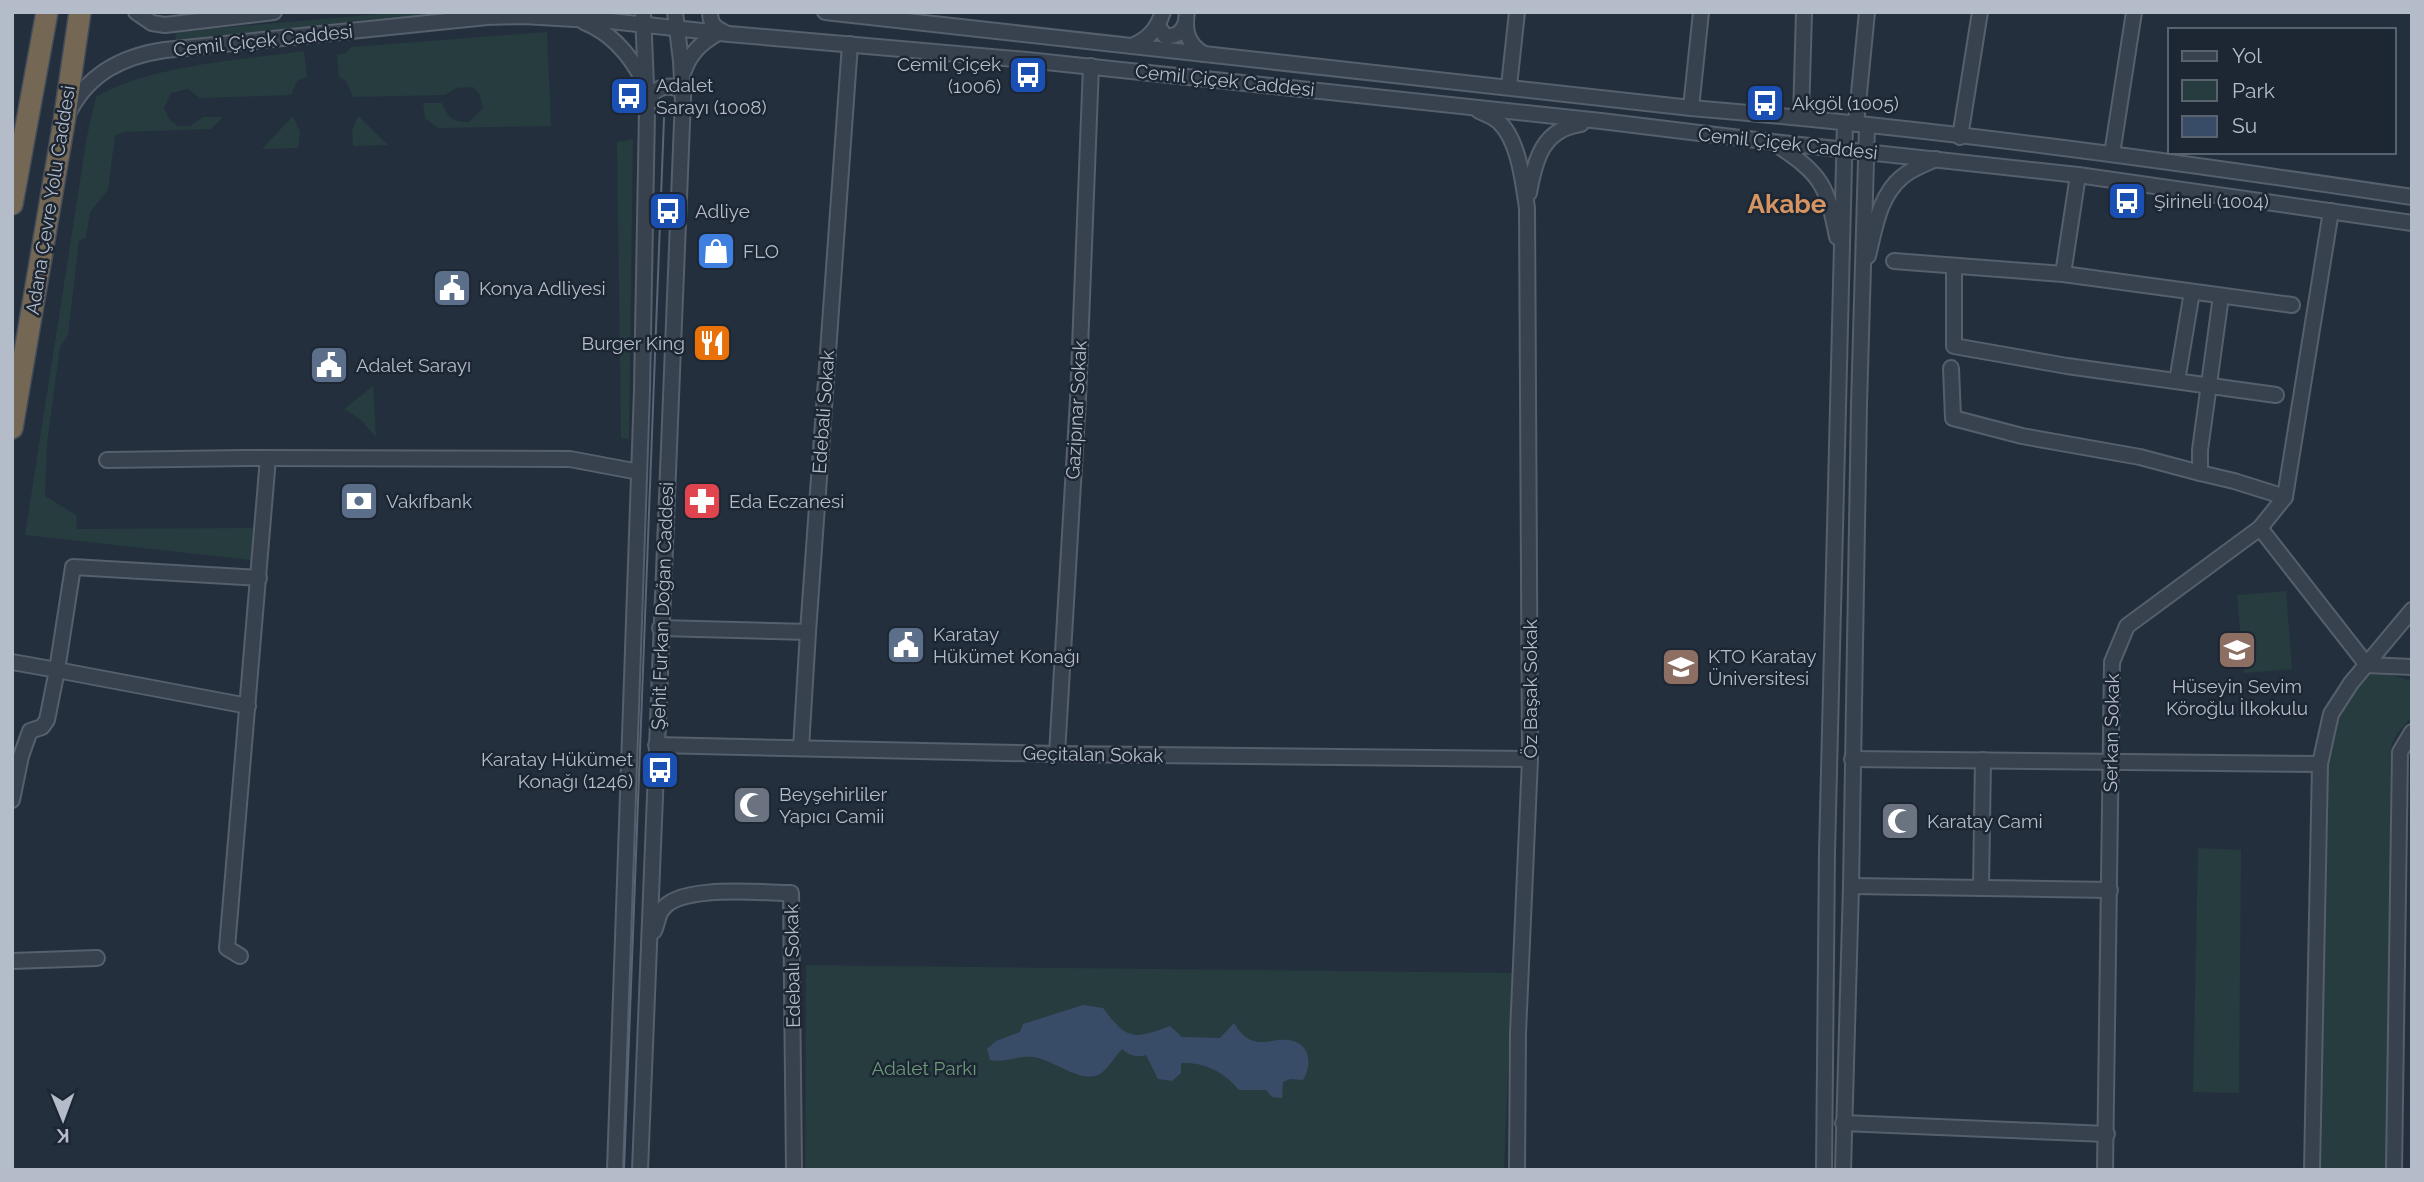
<svg xmlns="http://www.w3.org/2000/svg" width="2424" height="1182" viewBox="0 0 2424 1182" font-family="Raleway,sans-serif">
  <rect width="100%" height="100%" fill="#242f3e"/>
  <g fill="#263c3f">
    <polygon points="401,12 477,12 176,41 175,32"/>
    <path d="M547 32 551 126 438 128 425 118 423 103H442C447 117 454 123 469 122L483 108 480 95 473 87 456 88 445 95 353 97 346 81 339 77 337 55 345 53 352 47Z"/>
    <path d="M304 51 307 77 297 81 291 95 200 98 188 89 171 93 164 108 169 119 178 126H190L203 117H223L211 129 123 132 115 136 108 190 90 212 86 237 79 241 68 335 60 347 47 444 45 496 76 515 77 529 253 528 251 560 25 535 87 136 96 97C151 65 240 60 304 51Z"/>
    <polygon points="293,116 300,132 298,148 262,149"/>
    <polygon points="358,116 388,145 353,146 352,131"/>
    <polygon points="633,139 629,439 621,438 617,142"/>
    <polygon points="373,386 376,437 360,419 344,409"/>
    <polygon points="2286,591 2292,669 2244,673 2237,595"/>
    <polygon points="2368,668 2412,681 2412,716 2397,734 2391,746 2390,1075 2387,1170 2321,1170 2325,755 2330,722"/>
    <polygon points="2198,848 2241,850 2239,1093 2193,1092"/>
    <polygon points="806,965 1512,973 1504,1170 805,1170"/>
  </g>
  <path fill="#394c67" d="M1083 1005 1103 1008C1127 1040 1133 1040 1170 1026L1182 1037 1220 1038 1234 1023C1239 1031 1245 1039 1254 1041 1264 1044 1271 1040 1281 1040 1307 1038 1315 1060 1303 1080L1290 1079 1283 1082 1282 1098 1272 1097 1266 1090H1239C1224 1072 1205 1062 1181 1063V1073L1172 1081 1158 1079 1146 1055C1136 1058 1129 1055 1122 1049 1115 1056 1108 1069 1100 1074 1082 1085 1053 1059 1033 1057 1018 1055 1005 1063 990 1060L987 1049 996 1041 1020 1032 1023 1024Z"/>
  <g fill="none" stroke-linecap="round" stroke-linejoin="round">
    <g stroke="#565f6c" stroke-width="18">
      <g id="minor">
        <polyline points="136,12 152,23 165,25 274,12"/>
        <path d="M710 12C710 23 714 28 724 32"/>
        <path d="M825 12 1691 108C1932 128 2172 161 2412 197"/>
        <path d="M1187 12C1184 30 1187 44 1204 54"/>
        <path d="M584 22C612 33 630 55 643 80"/>
        <path d="M1158 26 1165 36C1175 37 1181 34 1185 24"/>
        <path d="M1132 46C1149 39 1157 29 1163 12"/>
        <path d="M684 71C690 53 701 43 718 33"/>
        <polyline points="1509,86 1517,12"/>
        <path d="M647 106C650 89 666 82 681 90L683 97"/>
        <polyline points="1691,108 1701,12"/>
        <path d="M1479 111C1485 114 1494 117 1499 122 1519 141 1523 182 1527 208L1530 759 1518 1033 1517 1170"/>
        <path d="M69 112C89 73 123 56 165 50L487 17 523 16 610 21 729 34 1027 60 1601 121 1773 142 2078 175 2412 223"/>
        <polyline points="1801,117 1804,12"/>
        <polyline points="1856,124 1867,12"/>
        <polyline points="1960,137 1980,12"/>
        <path d="M1777 145C1821 174 1827 185 1837 237"/>
        <polyline points="2112,154 2134,12"/>
        <path d="M1529 193C1535 159 1543 129 1581 124"/>
        <path d="M1868 256C1875 228 1879 196 1902 177 1911 169 1925 164 1936 159"/>
        <polyline points="1894,261 2063,274 2078,175"/>
        <polyline points="1954,266 1954,346 2067,366 2276,395"/>
        <polyline points="2063,274 2292,305"/>
        <polyline points="2221,296 2200,450 2200,473 2234,481 2285,497"/>
        <polyline points="1951,368 1953,418 2022,436 2140,457 2200,473"/>
        <polyline points="2177,381 2192,292"/>
        <polyline points="107,460 246,458 570,459 639,472"/>
        <polyline points="2260,528 2367,665 2412,667"/>
        <polyline points="660,628 808,632 850,44"/>
        <polyline points="12,662 57,670 47,720 42,727 30,731 21,756 12,800"/>
        <polyline points="248,706 57,670 73,567 259,578"/>
        <polyline points="656,745 1057,754 1530,759"/>
        <polyline points="801,748 808,632"/>
        <polyline points="1057,754 1078,399 1091,66"/>
        <polyline points="1852,759 2320,764"/>
        <polyline points="1851,886 2110,890"/>
        <polyline points="1981,888 1983,760"/>
        <path d="M654 931C657 925 658 915 662 910 679 884 762 893 791 893L794 1170"/>
        <polyline points="240,956 227,948 268,458"/>
        <polyline points="12,961 97,958"/>
        <polyline points="1843,1123 2107,1134"/>
        <polyline points="615,1170 642,390 647,111 643,12"/>
        <polyline points="640,1170 683,98 681,61 675,12"/>
        <polyline points="1824,1170 1827,852 1845,123"/>
        <polyline points="1843,1170 1851,886 1859,405 1867,126"/>
        <polyline points="2105,1170 2112,662 2127,626 2260,528 2285,497 2331,211"/>
        <polyline points="2312,1170 2320,764 2331,714 2351,683 2412,610"/>
        <polyline points="2394,1170 2400,752 2412,732"/>
      </g>
    </g>
    <g stroke="#434c59" stroke-width="24">
      <g id="highway">
        <polyline points="12,204 47,12"/>
        <polyline points="12,428 64,122 80,12"/>
      </g>
    </g>
    <use href="#minor" stroke="#38414e" stroke-width="14"/>
    <use href="#highway" stroke="#746855" stroke-width="21"/>
    <polyline stroke="#5a6575" stroke-width="2" points="624,1170 664,118"/>
  </g>
  <defs>
    <g id="bus-square" transform="scale(2.0125)"><rect x="-9" y="-9" width="18" height="18" rx="4" fill="#1a4fb4" stroke="#1d2633"/><path d="M-5-6H5V4H4V6H2V4H-2V6H-4V4H-5ZM-3.5-4V0h7V-4ZM-3.5 1.2v1.5H-2V1.2ZM2 1.2v1.5H3.5V1.2Z" fill="#fff"/></g>
    <g id="shop-square" transform="scale(2.0125)"><rect x="-9" y="-9" width="18" height="18" rx="4" fill="#3f7fe0" stroke="#1d2633"/><path d="M-5-2.5h2.3a2.7 3.5 0 0 1 5.4 0H5L5.5 6h-11ZM-1.5-2.5h3a1.5 2.3 0 0 0-3 0Z" fill="#fff"/></g>
    <g id="civic-square" transform="scale(2.0125)"><rect x="-9" y="-9" width="18" height="18" rx="4" fill="#5c6f8a" stroke="#1d2633"/><path d="M-.6-6.5H3V-4.5H.6V-3L4-1V1h2V6H-6V1h2V-1L-.6-3ZM-1.2 2.5V6h2.4V2.5Z" fill="#fff"/></g>
    <g id="restaurant-square" transform="scale(2.0125)"><rect x="-9" y="-9" width="18" height="18" rx="4" fill="#e8710a" stroke="#1d2633"/><path d="M-5-6h1v4h1v-4h1v4h1v-4h1v5L-1.5 .5V6h-2V.5L-5-1ZM5-6V6H3V1.5H1.5Q1.5-4 5-6Z" fill="#fff"/></g>
    <g id="bank-square" transform="scale(2.0125)"><rect x="-9" y="-9" width="18" height="18" rx="4" fill="#5c6f8a" stroke="#1d2633"/><path d="M-6-4H6V4H-6ZM0-2.3a2.3 2.3 0 1 0 0 4.6a2.3 2.3 0 1 0 0-4.6Z" fill="#fff"/></g>
    <g id="pharmacy-square" transform="scale(2.0125)"><rect x="-9" y="-9" width="18" height="18" rx="4" fill="#e0444e" stroke="#1d2633"/><path d="M-2-6h4v4h4v4h-4v4h-4v-4h-4v-4h4Z" fill="#fff"/></g>
    <g id="school-square" transform="scale(2.0125)"><rect x="-9" y="-9" width="18" height="18" rx="4" fill="#8d6e63" stroke="#1d2633"/><path d="M0-5L7-2L0 1L-7-2ZM-4 1L0 2.5L4 1V4Q0 6-4 4Z" fill="#fff"/></g>
    <g id="university-square" transform="scale(2.0125)"><rect x="-9" y="-9" width="18" height="18" rx="4" fill="#8d6e63" stroke="#1d2633"/><path d="M0-5L7-2L0 1L-7-2ZM-4 1L0 2.5L4 1V4Q0 6-4 4Z" fill="#fff"/></g>
    <g id="mosque-square" transform="scale(2.0125)"><rect x="-9" y="-9" width="18" height="18" rx="4" fill="#6b7280" stroke="#1d2633"/><path d="M3.5-4.9A6 6 0 1 0 3.5 4.9A5 5 0 1 1 3.5-4.9Z" fill="#fff"/></g>
  </defs>
  <g fill-rule="evenodd">
    <use href="#bus-square" x="1028" y="75"/>
    <use href="#bus-square" x="629" y="96"/>
    <use href="#bus-square" x="1765" y="103"/>
    <use href="#bus-square" x="2127" y="201"/>
    <use href="#bus-square" x="668" y="211"/>
    <use href="#shop-square" x="716" y="251"/>
    <use href="#civic-square" x="452" y="288"/>
    <use href="#restaurant-square" x="712" y="343"/>
    <use href="#civic-square" x="329" y="365"/>
    <use href="#bank-square" x="359" y="501"/>
    <use href="#pharmacy-square" x="702" y="501"/>
    <use href="#civic-square" x="906" y="645"/>
    <use href="#school-square" x="2237" y="650"/>
    <use href="#university-square" x="1681" y="667"/>
    <use href="#bus-square" x="660" y="770"/>
    <use href="#mosque-square" x="752" y="805"/>
    <use href="#mosque-square" x="1900" y="821"/>
  </g>
  <g text-anchor="middle" dominant-baseline="central" stroke-width="5" stroke-linejoin="round" paint-order="stroke">
    <g font-size="19" fill="#b4bcc9" stroke="#1d2633">
      <text transform="translate(263 40) rotate(-6)">Cemil Çiçek Caddesi</text>
      <text transform="translate(1225 80) rotate(6)">Cemil Çiçek Caddesi</text>
      <text transform="translate(1788 143) rotate(6)">Cemil Çiçek Caddesi</text>
      <text transform="translate(50 200) rotate(-81)">Adana Çevre Yolu Caddesi</text>
      <text transform="translate(1076 410) rotate(-87)">Gazipınar Sokak</text>
      <text transform="translate(823 412) rotate(-86)">Edebali Sokak</text>
      <text transform="translate(662 606) rotate(-88)">Şehit Furkan Doğan Caddesi</text>
      <text transform="translate(1530 689) rotate(-90)">Öz Başak Sokak</text>
      <text transform="translate(2111 733) rotate(-89)">Serkan Sokak</text>
      <text transform="translate(1093 754) rotate(1)">Geçitalan Sokak</text>
      <text transform="translate(792 966) rotate(-91)">Edebalı Sokak</text>
    </g>
    <g font-size="19" fill="#b4bcc9" stroke="#1d2633" text-anchor="start">
      <text x="1001" y="64" text-anchor="end">Cemil Çiçek<tspan x="1001" dy="22">(1006)</tspan></text>
      <text x="656" y="85">Adalet<tspan x="656" dy="22">Sarayı (1008)</tspan></text>
      <text x="1792" y="103">Akgöl (1005)</text>
      <text x="2154" y="201">Şirineli (1004)</text>
      <text x="695" y="211">Adliye</text>
      <text x="743" y="251">FLO</text>
      <text x="479" y="288">Konya Adliyesi</text>
      <text x="685" y="343" text-anchor="end">Burger King</text>
      <text x="356" y="365">Adalet Sarayı</text>
      <text x="386" y="501">Vakıfbank</text>
      <text x="729" y="501">Eda Eczanesi</text>
      <text x="933" y="634">Karatay<tspan x="933" dy="22">Hükümet Konağı</tspan></text>
      <text x="1708" y="656">KTO Karatay<tspan x="1708" dy="22">Üniversitesi</tspan></text>
      <text x="2237" y="686" text-anchor="middle">Hüseyin Sevim<tspan x="2237" dy="22">Köroğlu İlkokulu</tspan></text>
      <text x="633" y="759" text-anchor="end">Karatay Hükümet<tspan x="633" dy="22">Konağı (1246)</tspan></text>
      <text x="779" y="794">Beyşehirliler<tspan x="779" dy="22">Yapıcı Camii</tspan></text>
      <text x="1927" y="821">Karatay Cami</text>
    </g>
    <g font-size="19" fill="#6b9a76" stroke="#1d2633">
      <text x="924" y="1068">Adalet Parkı</text>
    </g>
    <g font-size="26" font-weight="bold" fill="#d59563" stroke="#1d2633">
      <text x="1787" y="204">Akabe</text>
    </g>
  </g>
  <rect width="2424" height="1182" fill="none" stroke="#b4bcc9" stroke-width="28"/>
  <rect x="2168" y="28" width="228" height="126" fill="#1d2633" stroke="#59626f" stroke-width="2"/>
  <rect x="2182" y="51" width="35" height="10" fill="#38414e" stroke="#59626f" stroke-width="2"/>
  <text x="2232" y="63" font-size="21" fill="#b4bcc9">Yol</text>
  <rect x="2182" y="80" width="35" height="21" fill="#263c3f" stroke="#59626f" stroke-width="2"/>
  <text x="2232" y="98" font-size="21" fill="#b4bcc9">Park</text>
  <rect x="2182" y="116" width="35" height="21" fill="#394c67" stroke="#59626f" stroke-width="2"/>
  <text x="2232" y="133" font-size="21" fill="#b4bcc9">Su</text>
  <g transform="translate(63 1119) rotate(179)" stroke="#1d2633" stroke-width="5" paint-order="stroke">
  <path d="M0-5L12 26L0 18L-12 26Z" fill="#b4bcc9"/>
  <text y="-10" font-size="19" font-weight="bold" text-anchor="middle" fill="#b4bcc9">K</text>
  </g>
</svg>
